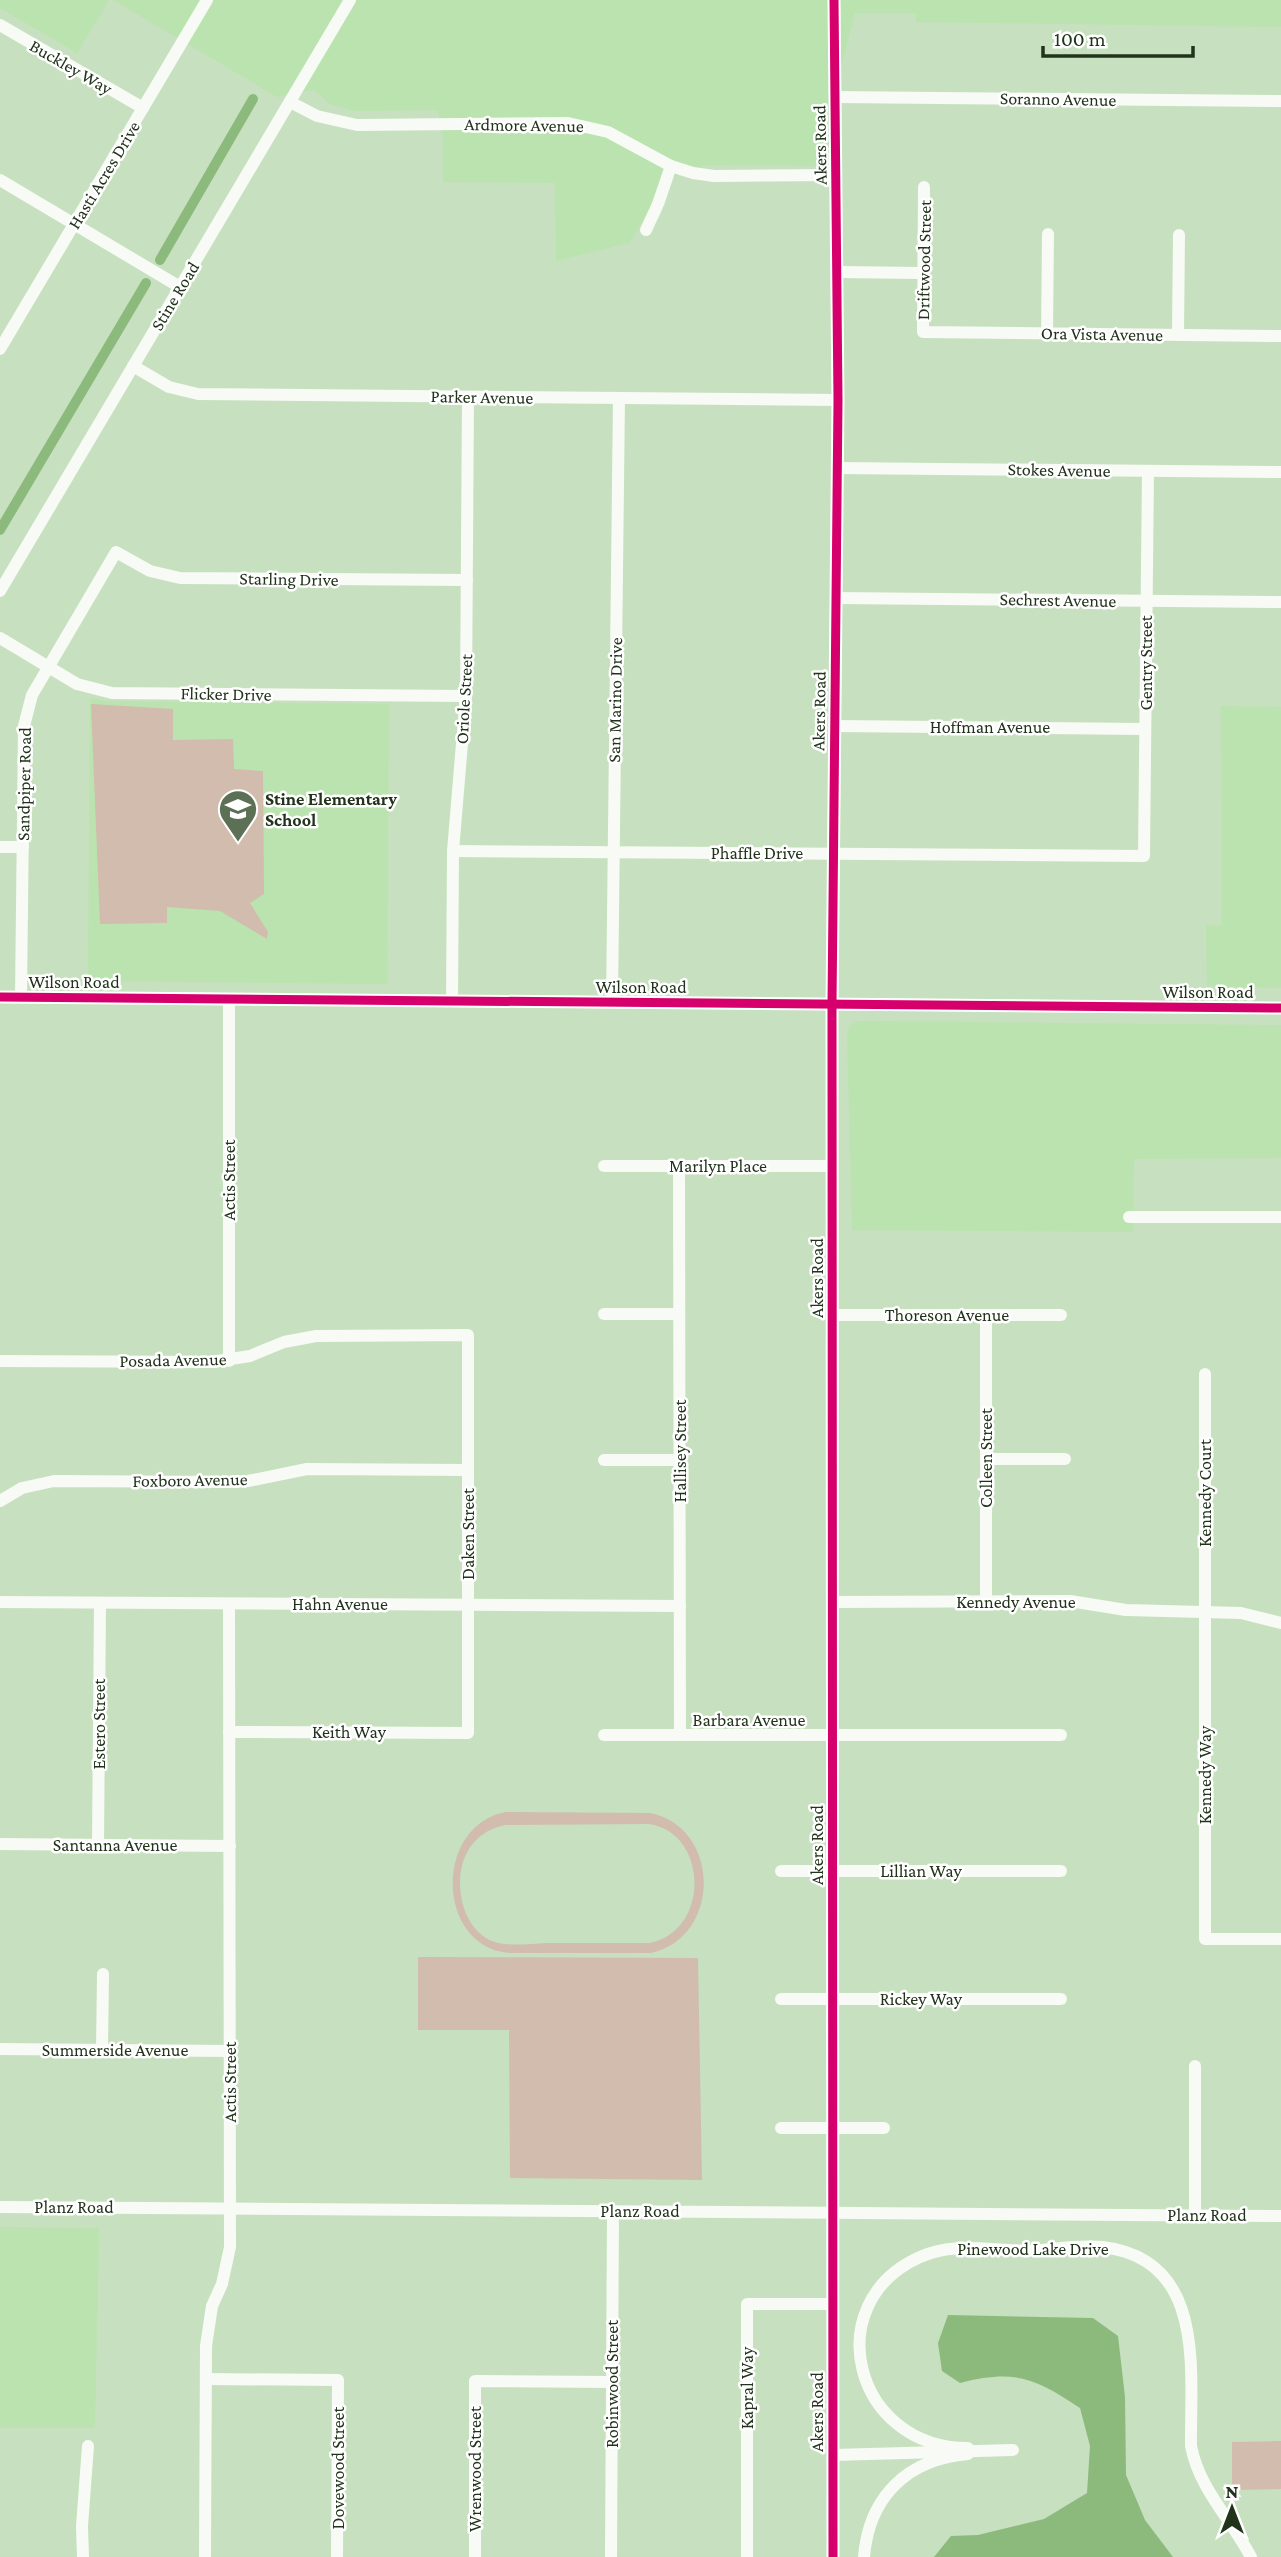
<svg xmlns="http://www.w3.org/2000/svg" width="1281" height="2557" viewBox="0 0 1281 2557" font-family="'Crimson Pro',serif">
  <rect width="100%" height="100%" fill="#c7e0bf"/>
  <g fill="#bbe3af">
    <polygon points="0,0 109,0 77,53 0,8"/>
    <polygon points="113,0 1281,0 1281,27 916,22 916,13 855,13 815,166 704,165 669,179 629,243 556,261 555,183 443,182 443,138 438,110 354,111 330,104 314,90 277,97"/>
    <polygon points="90,698 105,701 389,704 387,984 88,981"/>
    <polygon points="1221,706 1281,707 1281,988 1207,986 1206,926 1222,925"/>
    <polygon points="859,1021 1281,1025 1281,1158 1134,1159 1133,1232 852,1230 847,1033 850,1025"/>
    <polygon points="0,2227 99,2228 95,2428 0,2428"/>
  </g>
  <g fill="#d1bcae" fill-rule="evenodd">
    <polygon points="91,704 173,709 173,740 233,739 234,769 263,771 264,894 250,903 268,932 267,939 220,911 167,907 167,923 100,924"/>
    <path d="M506 1812 650 1813C721 1827 722 1937 651 1953H509C435 1946 434 1825 506 1812ZM649 1824C709 1833 710 1931 650 1943 616 1943 581 1943 547 1943 531 1944 513 1946 498 1943 465 1935 454 1891 463 1862 470 1842 484 1829 506 1825Z"/>
    <polygon points="418,1957 698,1958 702,2180 510,2178 509,2030 418,2030"/>
    <polygon points="1281,2441 1281,2489 1232,2490 1232,2442"/>
  </g>
  <path fill="#8cba7c" d="M948 2315 1093 2318 1118 2336 1125 2397 1126 2475 1145 2520 1173 2557H934L951 2536 978 2535 1044 2519 1087 2493 1090 2446 1080 2408C1035 2378 1015 2369 960 2383L942 2371 938 2343Z"/>
  <g fill="none" stroke-linecap="round" stroke-linejoin="round">
    <g stroke="#8cba7c" stroke-width="10">
      <polyline points="160,260 253,99"/>
      <polyline points="0,530 146,283"/>
    </g>
    <g stroke="#f7faf5" stroke-width="12">
      <polyline points="0,25 143,108"/>
      <polyline points="835,97 1281,101"/>
      <polyline points="290,102 317,116 357,125 568,123 608,132 671,166 693,173 714,176 836,175"/>
      <polyline points="0,180 180,287"/>
      <polyline points="924,187 923,332 1281,336"/>
      <polyline points="646,230 658,204 671,166"/>
      <polyline points="837,272 923,273"/>
      <polyline points="1047,334 1048,234"/>
      <polyline points="1178,335 1179,235"/>
      <polyline points="0,349 207,0"/>
      <polyline points="133,366 169,387 198,394 838,400"/>
      <polyline points="837,468 1281,472"/>
      <polyline points="0,591 350,0"/>
      <polyline points="836,598 1281,602"/>
      <polyline points="0,638 77,684 112,693 466,696"/>
      <polyline points="835,726 1145,729"/>
      <polyline points="0,847 23,847"/>
      <polyline points="453,851 1144,856 1148,471"/>
      <polyline points="0,997 1281,1008"/>
      <polyline points="21,997 24,726 32,695 116,552 150,571 180,578 467,580"/>
      <polyline points="229,999 229,1361"/>
      <polyline points="452,1001 453,851 466,696 468,397"/>
      <polyline points="612,1002 619,398"/>
      <polyline points="604,1166 832,1166"/>
      <polyline points="679,1166 680,1735"/>
      <polyline points="1129,1217 1281,1217"/>
      <polyline points="604,1314 679,1314"/>
      <polyline points="832,1315 1061,1315"/>
      <polyline points="986,1315 986,1601"/>
      <polyline points="0,1361 211,1362 250,1356 284,1342 316,1336 468,1335 468,1733 229,1732"/>
      <polyline points="1205,1374 1205,1939 1281,1939"/>
      <polyline points="986,1459 1065,1459"/>
      <polyline points="604,1460 680,1460"/>
      <polyline points="0,1501 22,1488 54,1481 229,1482 248,1481 307,1469 468,1470"/>
      <polyline points="0,1602 680,1606"/>
      <polyline points="833,1602 1070,1601 1126,1610 1241,1613 1281,1623"/>
      <polyline points="604,1735 1061,1735"/>
      <polyline points="0,1844 230,1846"/>
      <polyline points="98,1845 100,1603"/>
      <polyline points="781,1871 1061,1871"/>
      <polyline points="781,1999 1061,1999"/>
      <polyline points="0,2049 230,2051"/>
      <polyline points="102,2050 103,1974"/>
      <polyline points="1195,2066 1195,2215"/>
      <polyline points="781,2128 884,2128"/>
      <polyline points="0,2207 1281,2216"/>
      <polyline points="206,2379 338,2380 337,2557"/>
      <polyline points="833,2455 1013,2450"/>
      <polyline points="83,2557 82,2526 88,2446"/>
      <polyline points="205,2557 206,2346 212,2306 222,2284 230,2247 229,1604"/>
      <polyline points="475,2557 475,2381 612,2382"/>
      <polyline points="611,2557 613,2211"/>
      <polyline points="747,2557 747,2304 833,2304"/>
      <polyline points="833,2557 832,1004 838,400 834,0"/>
      <path d="M864 2557C869 2496 908 2459 968 2454V2448C854 2448 817 2303 920 2257 959 2239 1001 2254 1040 2250 1061 2248 1082 2245 1103 2247 1207 2260 1190 2371 1191 2446 1199 2489 1231 2519 1251 2557"/>
    </g>
    <g stroke="#fff" stroke-width="13">
      <g id="cycleway">
        <polyline points="0,997 1281,1008"/>
        <polyline points="833,2557 832,1004 838,400 834,0"/>
      </g>
    </g>
    <use href="#cycleway" stroke="#d6006c" stroke-width="9"/>
  </g>
  <defs>
    <g id="school-pin" transform="scale(2.0125)"><path d="M0 17L-7.5 6A9.5 9.5 0 1 1 7.5 6Z" fill="#5b7054" stroke="#fff"/><path d="M0-5L7-2L0 1L-7-2ZM-4 1L0 2.5L4 1V4Q0 6-4 4Z" fill="#fff"/></g>
  </defs>
  <g fill-rule="evenodd">
    <use href="#school-pin" x="238" y="809"/>
  </g>
  <g text-anchor="middle" dominant-baseline="central" stroke-width="5" stroke-linejoin="round" paint-order="stroke">
    <g font-size="18" fill="#21331b" stroke="#fff">
      <text transform="translate(71 67) rotate(30)">Buckley Way</text>
      <text transform="translate(1058 99) rotate(1)">Soranno Avenue</text>
      <text transform="translate(524 125) rotate(1)">Ardmore Avenue</text>
      <text transform="translate(820 145) rotate(-91)">Akers Road</text>
      <text transform="translate(104 175) rotate(-59)">Hasti Acres Drive</text>
      <text transform="translate(924 260) rotate(-89)">Driftwood Street</text>
      <text transform="translate(175 296) rotate(-59)">Stine Road</text>
      <text transform="translate(1102 334) rotate(1)">Ora Vista Avenue</text>
      <text transform="translate(482 397) rotate(1)">Parker Avenue</text>
      <text transform="translate(1059 470) rotate(1)">Stokes Avenue</text>
      <text transform="translate(289 579) rotate(1)">Starling Drive</text>
      <text transform="translate(1058 600) rotate(1)">Sechrest Avenue</text>
      <text transform="translate(1146 663) rotate(-90)">Gentry Street</text>
      <text transform="translate(226 694) rotate(1)">Flicker Drive</text>
      <text transform="translate(464 699) rotate(-87)">Oriole Street</text>
      <text transform="translate(615 700) rotate(-89)">San Marino Drive</text>
      <text transform="translate(819 711) rotate(-89)">Akers Road</text>
      <text x="990" y="727">Hoffman Avenue</text>
      <text transform="translate(24 784) rotate(-89)">Sandpiper Road</text>
      <text x="757" y="853">Phaffle Drive</text>
      <text x="74" y="982">Wilson Road</text>
      <text x="641" y="987">Wilson Road</text>
      <text x="1208" y="992">Wilson Road</text>
      <text x="718" y="1166">Marilyn Place</text>
      <text transform="translate(229 1180) rotate(-90)">Actis Street</text>
      <text transform="translate(817 1278) rotate(-90)">Akers Road</text>
      <text x="947" y="1315">Thoreson Avenue</text>
      <text transform="translate(173 1360) rotate(-1)">Posada Avenue</text>
      <text transform="translate(680 1451) rotate(-90)">Hallisey Street</text>
      <text transform="translate(986 1458) rotate(-90)">Colleen Street</text>
      <text transform="translate(190 1480) rotate(-1)">Foxboro Avenue</text>
      <text transform="translate(1205 1493) rotate(-90)">Kennedy Court</text>
      <text transform="translate(468 1534) rotate(-90)">Daken Street</text>
      <text x="1016" y="1602">Kennedy Avenue</text>
      <text x="340" y="1604">Hahn Avenue</text>
      <text x="749" y="1720">Barbara Avenue</text>
      <text transform="translate(99 1724) rotate(-90)">Estero Street</text>
      <text x="349" y="1732">Keith Way</text>
      <text transform="translate(1205 1775) rotate(-90)">Kennedy Way</text>
      <text x="115" y="1845">Santanna Avenue</text>
      <text transform="translate(817 1845) rotate(-90)">Akers Road</text>
      <text x="921" y="1871">Lillian Way</text>
      <text x="921" y="1999">Rickey Way</text>
      <text x="115" y="2050">Summerside Avenue</text>
      <text transform="translate(230 2082) rotate(-90)">Actis Street</text>
      <text x="74" y="2207">Planz Road</text>
      <text x="640" y="2211">Planz Road</text>
      <text x="1207" y="2215">Planz Road</text>
      <text x="1033" y="2249">Pinewood Lake Drive</text>
      <text transform="translate(612 2384) rotate(-90)">Robinwood Street</text>
      <text transform="translate(747 2388) rotate(-90)">Kapral Way</text>
      <text transform="translate(817 2412) rotate(-90)">Akers Road</text>
      <text transform="translate(338 2468) rotate(-90)">Dovewood Street</text>
      <text transform="translate(475 2469) rotate(-90)">Wrenwood Street</text>
    </g>
    <g font-size="18" font-weight="bold" fill="#21331b" stroke="#fff" text-anchor="start">
      <text x="265" y="799">Stine Elementary<tspan x="265" dy="21">School</tspan></text>
    </g>
  </g>
  <g transform="translate(1232 2508)" stroke="#ffffff" stroke-width="5" paint-order="stroke">
  <path d="M0-5L12 26L0 18L-12 26Z" fill="#21331b"/>
  <text y="-10" font-size="19" font-weight="bold" text-anchor="middle" fill="#21331b">N</text>
  </g>
  <path d="M1043 46v10h150v-10" fill="none" stroke="#21331b" stroke-width="3.5"/>
  <text x="1054" y="46" font-size="21" fill="#21331b" stroke="#ffffff" stroke-width="5" paint-order="stroke">100 m</text>
</svg>
